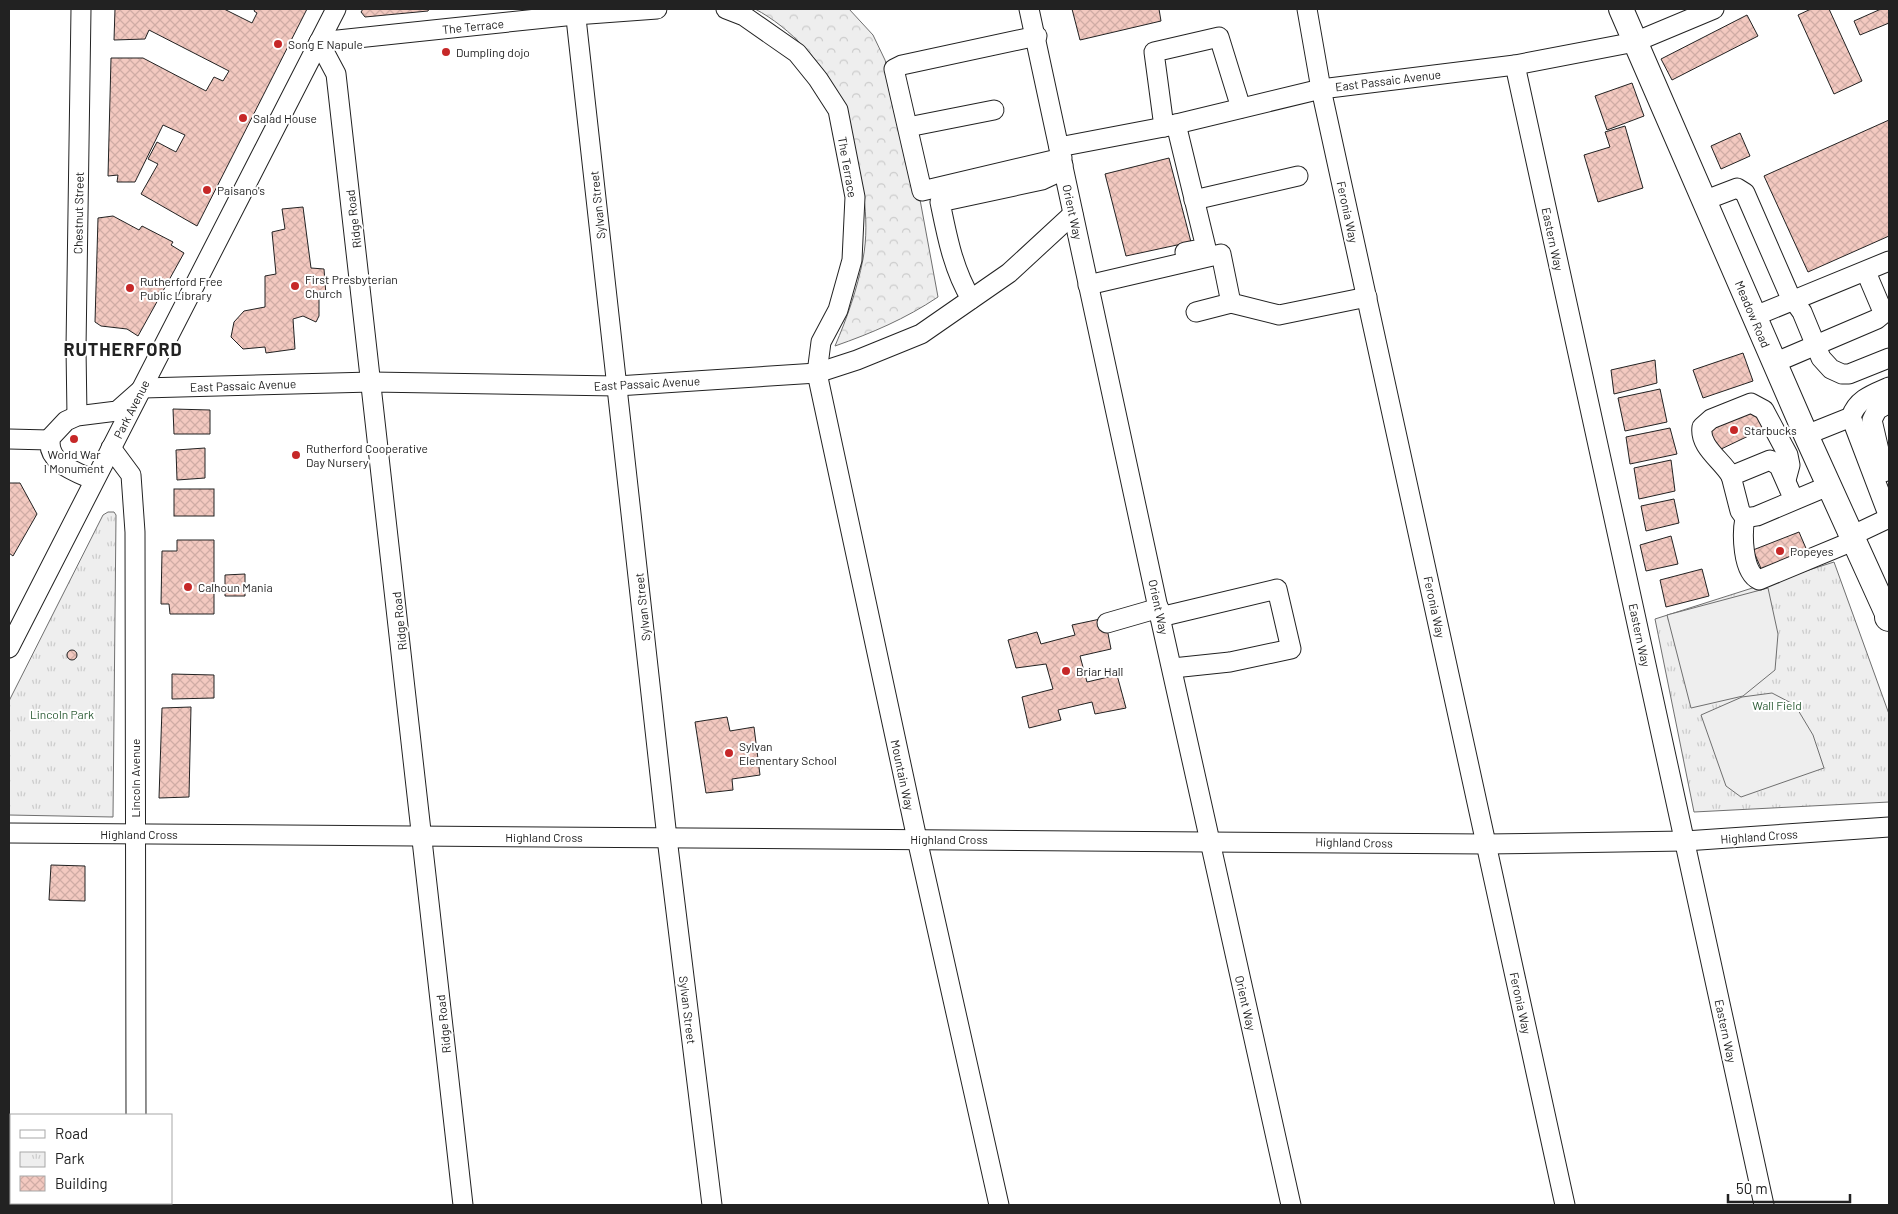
<svg xmlns="http://www.w3.org/2000/svg" width="1898" height="1214" viewBox="0 0 1898 1214" font-family="Barlow,sans-serif">
  <defs>
    <pattern id="forest-crowns" width="20" height="18" patternUnits="userSpaceOnUse" patternTransform="scale(1.25)"><rect width="20" height="18" fill="#eee"/><path d="M2 6a3 3 0 1 1 6 0M12 15a3 3 0 1 1 6 0" fill="none" stroke="#ccc"/></pattern>
    <pattern id="park-tufts" width="24" height="20" patternUnits="userSpaceOnUse" patternTransform="scale(1.25)"><rect width="24" height="20" fill="#eee"/><path d="M3 7l-1-3M5 7V3M7 7l1-3M15 17l-1-3M17 17v-4M19 17l1-3" fill="none" stroke="#ccc"/></pattern>
    <pattern id="building-cross-hatch" width="8" height="8" patternUnits="userSpaceOnUse" patternTransform="scale(1.25)"><rect width="8" height="8" fill="#f3c9c0"/><path d="M0 0l8 8M0 8l8-8" fill="none" stroke="#d0aca5"/></pattern>
  </defs>
  <rect width="100%" height="100%" fill="#fff"/>
  <path fill="url(#forest-crowns)" stroke="#6f6f6f" d="M755 9H849L873 35 885 60 899 105 914 167 938 297C905 319 872 333 835 346 847 318 857 290 863 259 871 217 861 173 850 132 848 122 846 111 842 102 826 66 790 27 755 9Z"/>
  <g fill="url(#park-tufts)" stroke="#6f6f6f">
    <polygon points="108,512 114,512 116,515 113,817 9,815 9,701 103,515"/>
    <polygon points="1834,562 1889,714 1889,802 1694,812 1655,619"/>
  </g>
  <g fill="#eee" stroke="#6f6f6f">
    <polygon points="1768,588 1778,634 1775,670 1743,696 1691,708 1667,615"/>
    <polygon points="1772,693 1795,705 1813,735 1824,768 1741,797 1726,786 1701,715 1742,697"/>
  </g>
  <g fill="url(#building-cross-hatch)" stroke="#222">
    <polygon points="115,9 224,9 252,23 257,13 254,11 255,9 307,9 197,226 141,194 158,164 148,159 157,142 176,152 185,135 163,125 135,182 117,182 118,175 108,176 111,58 143,58 206,91 214,77 223,81 229,71 149,30 145,39 114,40"/>
    <polygon points="363,9 429,9 428,11 365,17 361,12"/>
    <polygon points="1072,9 1159,9 1161,21 1080,40"/>
    <polygon points="1811,9 1829,9 1862,81 1834,94 1798,15"/>
    <polygon points="1881,9 1889,9 1889,23 1860,35 1854,21"/>
    <polygon points="1747,15 1758,36 1672,80 1661,59"/>
    <polygon points="1632,83 1644,116 1607,130 1595,96"/>
    <polygon points="1889,120 1889,236 1808,272 1764,176"/>
    <polygon points="1625,126 1643,188 1598,202 1584,155 1610,147 1605,132"/>
    <polygon points="1740,133 1750,156 1721,169 1711,146"/>
    <polygon points="1169,158 1191,242 1126,256 1105,174"/>
    <polygon points="303,207 311,268 324,269 326,295 319,296 319,316 316,322 303,316 293,319 295,349 266,353 265,347 243,349 231,337 234,322 244,311 265,307 265,276 276,274 272,232 285,229 282,209"/>
    <polygon points="113,216 139,230 142,226 173,242 171,245 184,253 138,336 127,329 101,326 95,322 98,218"/>
    <polygon points="1743,353 1753,381 1703,398 1693,370"/>
    <polygon points="1655,360 1657,383 1614,394 1611,370"/>
    <polygon points="1660,389 1667,422 1625,431 1618,398"/>
    <polygon points="173,409 210,410 210,434 174,434"/>
    <polygon points="1755,409 1763,429 1717,451 1707,431"/>
    <polygon points="1670,428 1677,454 1630,464 1626,437"/>
    <polygon points="205,448 205,478 177,480 176,450"/>
    <polygon points="1671,460 1675,491 1639,499 1634,468"/>
    <polygon points="9,483 20,483 37,514 13,556 9,553"/>
    <rect x="174" y="489" width="40" height="27"/>
    <polygon points="1674,499 1679,523 1646,531 1641,506"/>
    <polygon points="1799,532 1808,553 1763,573 1753,550"/>
    <polygon points="1671,536 1678,564 1646,571 1640,545"/>
    <polygon points="177,540 214,540 214,614 170,614 169,604 161,604 162,551 177,551"/>
    <polygon points="1702,569 1709,596 1666,607 1660,580"/>
    <polygon points="245,574 245,596 225,596 225,575"/>
    <polygon points="1105,618 1111,649 1080,656 1087,682 1117,675 1126,708 1095,714 1092,702 1058,710 1061,720 1029,728 1022,697 1053,689 1046,664 1016,668 1008,640 1037,632 1041,644 1075,635 1072,625"/>
    <circle cx="72" cy="655" r="5"/>
    <polygon points="172,674 214,675 214,698 172,699"/>
    <polygon points="191,707 189,797 159,798 162,708"/>
    <polygon points="727,717 730,731 754,727 760,775 732,779 733,790 706,793 695,722"/>
    <polygon points="51,865 85,866 85,901 49,900"/>
  </g>
  <g fill="none" stroke-linecap="round" stroke-linejoin="round">
    <g stroke="#222" stroke-width="21">
      <g id="minor">
        <polyline points="575,9 667,838 712,1205"/>
        <polyline points="726,9 744,16 797,53 818,79 838,110 855,197 852,260 838,310 821,342 817,373 917,839 999,1205"/>
        <polyline points="1029,9 1160,617 1291,1205"/>
        <polyline points="1307,9 1321,89 1565,1205"/>
        <polyline points="1037,36 902,65 894,69 922,191 1062,158"/>
        <polyline points="319,42 336,74 463,1205"/>
        <polyline points="319,42 575,15 657,9"/>
        <polyline points="1515,65 1764,1205"/>
        <polyline points="1176,124 1206,248 1185,252"/>
        <polyline points="908,127 994,110"/>
        <polyline points="1164,127 1154,52 1219,37 1241,108"/>
        <polyline points="1059,147 1164,127 1321,89 1515,65 1635,42 1714,9"/>
        <polyline points="1194,200 1298,176"/>
        <polyline points="1703,201 1737,188 1745,193 1789,294 1802,312 1821,358 1831,369 1842,374 1849,374 1889,358"/>
        <polyline points="1866,272 1883,312"/>
        <polyline points="1088,285 1221,254 1231,303 1279,315 1367,297"/>
        <path d="M971 299C953 269 947 236 940 202L1042 180 1057 173 1063 165"/>
        <polyline points="1196,312 1231,303"/>
        <polyline points="1755,316 1889,261"/>
        <polyline points="1774,363 1877,319 1889,309"/>
        <path d="M1889 387C1873 394 1857 399 1851 417L1889 517"/>
        <polyline points="77,416 76,348 81,9"/>
        <polyline points="1806,435 1851,417"/>
        <polyline points="9,439 49,440"/>
        <polyline points="111,448 131,475 135,532 136,1115"/>
        <polyline points="1884,472 1872,420 1877,410 1889,403"/>
        <path d="M1731 476C1722 460 1699 447 1702 427L1711 419 1751 403 1764 410 1788 455 1790 465 1786 480"/>
        <path d="M94 480C76 472 44 462 51 437L66 421 77 416 117 411 143 388 372 382 617 386 817 373 857 360 921 334 1009 273 1073 214"/>
        <polyline points="1794,500 1779,466 1770,460 1731,476 1740,511 1745,518 1757,516 1828,486"/>
        <path d="M1745 518C1742 533 1742 572 1759 580L1853 541"/>
        <polyline points="1851,536 1889,518"/>
        <polyline points="1160,617 1277,589 1291,649 1230,662 1173,668"/>
        <polyline points="1107,623 1159,608"/>
        <polyline points="9,648 336,9"/>
        <polyline points="9,833 1486,844 1685,841 1889,827"/>
        <polyline points="9,1125 11,1125"/>
        <polyline points="134,1205 134,1203"/>
      </g>
    </g>
    <g stroke="#222" stroke-width="26">
      <polyline id="major" points="1621,9 1806,435 1889,618"/>
    </g>
    <g stroke="#222" stroke-width="30">
      <polyline id="highway" points="1889,617 1889,616"/>
    </g>
    <use href="#minor" stroke="#fff" stroke-width="19"/>
    <use href="#major" stroke="#fff" stroke-width="24"/>
    <use href="#highway" stroke="#fff" stroke-width="28"/>
  </g>
  <g fill="#c62828" stroke="#fff" stroke-width="2">
    <circle cx="278" cy="44" r="5"/>
    <circle cx="446" cy="52" r="5"/>
    <circle cx="243" cy="118" r="5"/>
    <circle cx="207" cy="190" r="5"/>
    <circle cx="295" cy="286" r="5"/>
    <circle cx="130" cy="288" r="5"/>
    <circle cx="1734" cy="430" r="5"/>
    <circle cx="74" cy="439" r="5"/>
    <circle cx="296" cy="455" r="5"/>
    <circle cx="1780" cy="551" r="5"/>
    <circle cx="188" cy="587" r="5"/>
    <circle cx="1066" cy="671" r="5"/>
    <circle cx="729" cy="753" r="5"/>
  </g>
  <g text-anchor="middle" dominant-baseline="central" stroke-width="4" stroke-linejoin="round" paint-order="stroke">
    <g font-size="12" fill="#222" stroke="#fff">
      <text transform="translate(473 26) rotate(-6)">The Terrace</text>
      <text transform="translate(1388 80) rotate(-7)">East Passaic Avenue</text>
      <text transform="translate(848 167) rotate(80)">The Terrace</text>
      <text transform="translate(597 205) rotate(-96)">Sylvan Street</text>
      <text transform="translate(1073 212) rotate(78)">Orient Way</text>
      <text transform="translate(1348 212) rotate(78)">Feronia Way</text>
      <text transform="translate(78 213) rotate(-89)">Chestnut Street</text>
      <text transform="translate(353 219) rotate(-97)">Ridge Road</text>
      <text transform="translate(1553 239) rotate(78)">Eastern Way</text>
      <text transform="translate(1753 314) rotate(67)">Meadow Road</text>
      <text transform="translate(647 383) rotate(-3)">East Passaic Avenue</text>
      <text transform="translate(243 385) rotate(-2)">East Passaic Avenue</text>
      <text transform="translate(131 409) rotate(-63)">Park Avenue</text>
      <text transform="translate(642 607) rotate(-96)">Sylvan Street</text>
      <text transform="translate(1159 607) rotate(78)">Orient Way</text>
      <text transform="translate(1435 607) rotate(78)">Feronia Way</text>
      <text transform="translate(399 621) rotate(-96)">Ridge Road</text>
      <text transform="translate(1640 635) rotate(78)">Eastern Way</text>
      <text transform="translate(903 775) rotate(78)">Mountain Way</text>
      <text transform="translate(135 778) rotate(-90)">Lincoln Avenue</text>
      <text x="139" y="834">Highland Cross</text>
      <text transform="translate(1759 836) rotate(-4)">Highland Cross</text>
      <text x="544" y="837">Highland Cross</text>
      <text x="949" y="839">Highland Cross</text>
      <text transform="translate(1354 842) rotate(1)">Highland Cross</text>
      <text transform="translate(1246 1003) rotate(77)">Orient Way</text>
      <text transform="translate(1521 1003) rotate(78)">Feronia Way</text>
      <text transform="translate(688 1010) rotate(83)">Sylvan Street</text>
      <text transform="translate(443 1024) rotate(-96)">Ridge Road</text>
      <text transform="translate(1726 1031) rotate(78)">Eastern Way</text>
    </g>
    <g font-size="12" fill="#222" stroke="#fff" text-anchor="start">
      <text x="288" y="44">Song E Napule</text>
      <text x="456" y="52">Dumpling dojo</text>
      <text x="253" y="118">Salad House</text>
      <text x="217" y="190">Paisano's</text>
      <text x="305" y="279">First Presbyterian<tspan x="305" dy="14">Church</tspan></text>
      <text x="140" y="281">Rutherford Free<tspan x="140" dy="14">Public Library</tspan></text>
      <text x="1744" y="430">Starbucks</text>
      <text x="306" y="448">Rutherford Cooperative<tspan x="306" dy="14">Day Nursery</tspan></text>
      <text x="74" y="454" text-anchor="middle">World War<tspan x="74" dy="14">I Monument</tspan></text>
      <text x="1790" y="551">Popeyes</text>
      <text x="198" y="587">Calhoun Mania</text>
      <text x="1076" y="671">Briar Hall</text>
      <text x="739" y="746">Sylvan<tspan x="739" dy="14">Elementary School</tspan></text>
    </g>
    <g font-size="12" fill="#2f5e38" stroke="#fff">
      <text x="1777" y="705">Wall Field</text>
      <text x="62" y="714">Lincoln Park</text>
    </g>
    <g font-size="18" font-weight="bold" letter-spacing="1" fill="#222" stroke="#fff">
      <text x="123" y="349">RUTHERFORD</text>
    </g>
  </g>
  <rect width="1898" height="1214" fill="none" stroke="#222222" stroke-width="20"/>
  <rect x="10" y="1114" width="162" height="90" fill="#ffffff" stroke="#a7a7a7"/>
  <rect x="20" y="1130" width="25" height="8" fill="#ffffff" stroke="#a7a7a7"/>
  <text x="55" y="1139" font-size="15" fill="#222222">Road</text>
  <rect x="20" y="1152" width="25" height="15" fill="url(#park-tufts)" stroke="#a7a7a7"/>
  <text x="55" y="1164" font-size="15" fill="#222222">Park</text>
  <rect x="20" y="1176" width="25" height="15" fill="url(#building-cross-hatch)" stroke="#a7a7a7"/>
  <text x="55" y="1189" font-size="15" fill="#222222">Building</text>
  <path d="M1728 1194v8h122v-8" fill="none" stroke="#222222" stroke-width="2.5"/>
  <text x="1736" y="1194" font-size="15" fill="#222222" stroke="#ffffff" stroke-width="4" paint-order="stroke">50 m</text>
</svg>
